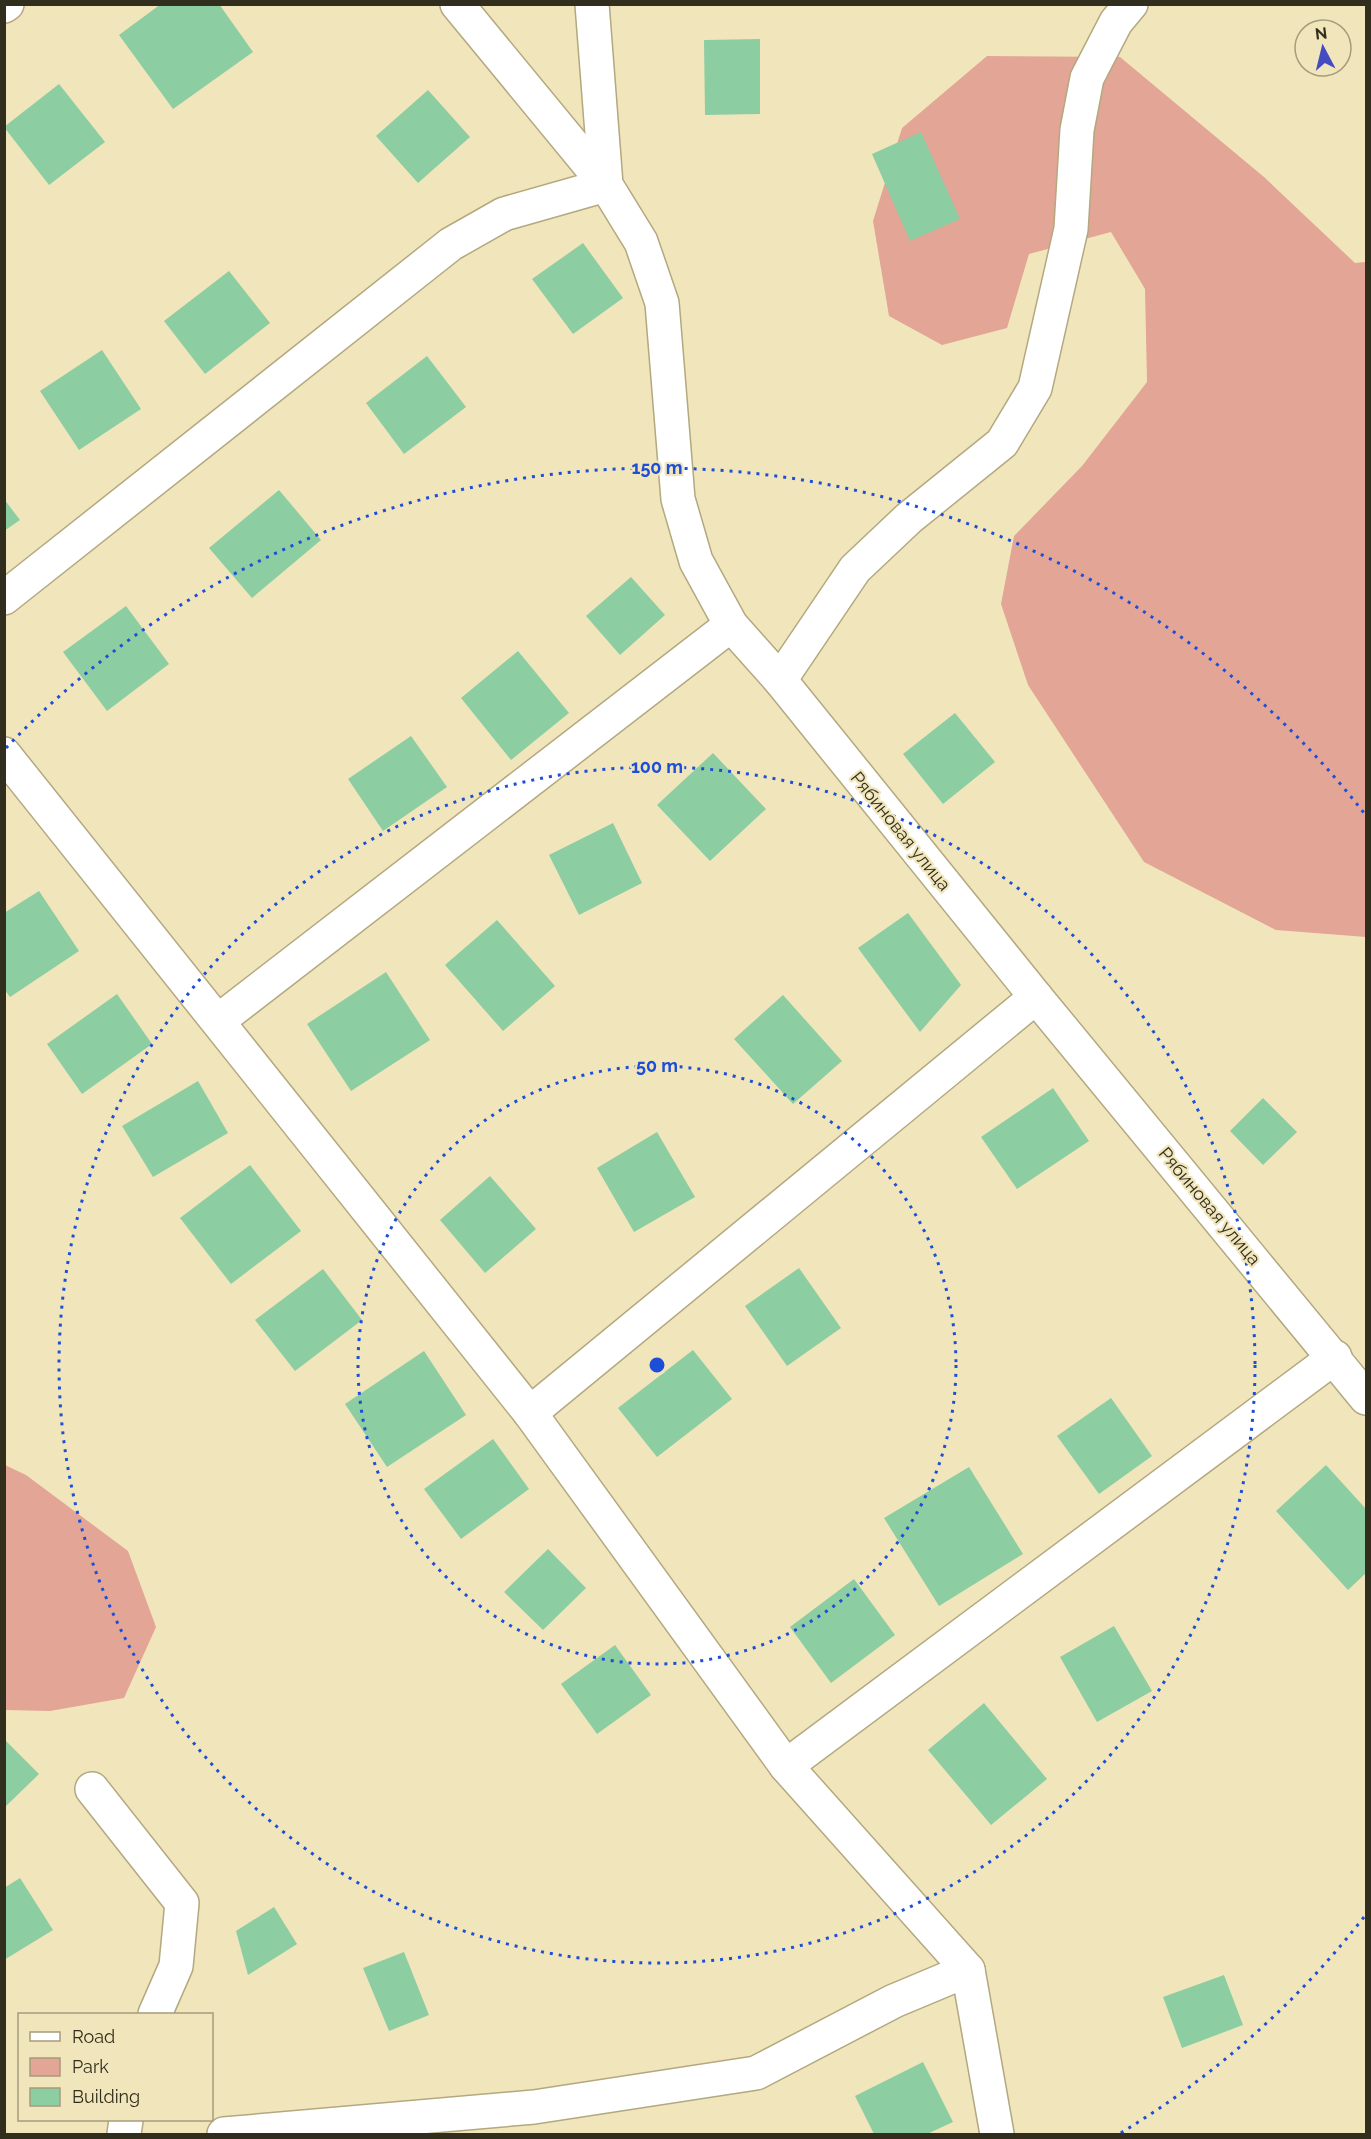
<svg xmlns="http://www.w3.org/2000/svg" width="1371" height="2139" viewBox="0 0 1371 2139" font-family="Raleway,sans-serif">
  <rect width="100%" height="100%" fill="#f1e6bb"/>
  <g fill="#e3a596">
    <polygon points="987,56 1120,57 1264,177 1355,263 1366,262 1366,937 1276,930 1144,862 1028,685 1001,604 1014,536 1082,466 1147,382 1145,289 1111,232 1029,254 1007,328 942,345 889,316 873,221 902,128"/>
    <polygon points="5,1465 26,1475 128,1551 156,1627 124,1698 50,1711 5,1710"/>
  </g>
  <g fill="#8ccda2">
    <polygon points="161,4 219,4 253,52 173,109 119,35"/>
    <polygon points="760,39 760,114 705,115 704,40"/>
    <polygon points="59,84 105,142 49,185 4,127"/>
    <polygon points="428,90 470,137 418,183 376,136"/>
    <polygon points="921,132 960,219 910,241 872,154"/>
    <polygon points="583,243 623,298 573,334 532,279"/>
    <polygon points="229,271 270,323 205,374 164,321"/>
    <polygon points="102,350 141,409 79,450 40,391"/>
    <polygon points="427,356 466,407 404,454 366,403"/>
    <polygon points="279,490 321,540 252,598 209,548"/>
    <polygon points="4,499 20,520 4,531"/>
    <polygon points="631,577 665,615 620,655 586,616"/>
    <polygon points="126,606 169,664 107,711 63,652"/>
    <polygon points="518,651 569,713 511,760 461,698"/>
    <polygon points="955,713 995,762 943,804 903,754"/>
    <polygon points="411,736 447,787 383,831 348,779"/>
    <polygon points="713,753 766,809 710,861 657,805"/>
    <polygon points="613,823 642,883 579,915 549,855"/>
    <polygon points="39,891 79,951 10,997 4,989 4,913"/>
    <polygon points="908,913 961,985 920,1032 858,948"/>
    <polygon points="497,920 555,986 503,1031 445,965"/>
    <polygon points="386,972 430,1040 351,1091 307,1024"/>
    <polygon points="117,994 152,1044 82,1094 47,1044"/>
    <polygon points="783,995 842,1061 793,1104 734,1039"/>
    <polygon points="198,1081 228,1133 153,1177 122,1126"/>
    <polygon points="1053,1088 1089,1141 1017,1189 981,1137"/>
    <polygon points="1263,1098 1297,1132 1263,1165 1230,1131"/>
    <polygon points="657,1132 695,1197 634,1232 597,1168"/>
    <polygon points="250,1165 301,1231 231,1284 180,1218"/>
    <polygon points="490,1176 536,1229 485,1273 440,1220"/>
    <polygon points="799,1268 841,1328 787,1366 745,1306"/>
    <polygon points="323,1269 362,1320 295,1371 255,1320"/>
    <polygon points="693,1350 732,1399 657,1457 618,1408"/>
    <polygon points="424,1351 466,1415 387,1467 345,1404"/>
    <polygon points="1111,1398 1152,1456 1099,1494 1057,1436"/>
    <polygon points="493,1439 529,1489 461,1539 424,1489"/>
    <polygon points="1326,1465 1366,1509 1366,1573 1348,1590 1276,1511"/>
    <polygon points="969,1467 1023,1554 939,1606 884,1518"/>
    <polygon points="548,1549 586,1588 543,1630 504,1592"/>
    <polygon points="854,1579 895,1635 831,1683 790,1627"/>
    <polygon points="1114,1626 1152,1691 1097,1722 1060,1657"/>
    <polygon points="615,1645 651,1695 597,1734 561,1684"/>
    <polygon points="984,1703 1047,1779 991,1825 928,1750"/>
    <polygon points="4,1739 39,1774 4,1808"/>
    <polygon points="20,1878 53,1930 4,1960 4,1888"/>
    <polygon points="274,1907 297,1944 248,1975 236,1931"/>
    <polygon points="404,1952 429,2015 389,2031 363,1968"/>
    <polygon points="1224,1975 1243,2025 1182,2048 1163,1997"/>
    <polygon points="923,2062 953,2122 927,2134 874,2134 855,2096"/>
  </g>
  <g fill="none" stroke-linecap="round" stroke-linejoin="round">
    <g stroke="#b3a87f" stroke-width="36">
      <g id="minor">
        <polyline points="592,4 606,185 641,242 662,303 678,499 696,561 731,625 780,680 1036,997 1366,1398"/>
        <polyline points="4,6 7,4"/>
        <polyline points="4,598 451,244 504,214 606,185 457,4"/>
        <polyline points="780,680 855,569 909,518 1002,443 1035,388 1071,229 1077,130 1087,78 1116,22 1131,4"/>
        <polyline points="4,754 530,1413 786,1766 968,1970 997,2134"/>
        <polyline points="218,1021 731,625"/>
        <polyline points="530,1413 1036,997"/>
        <polyline points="786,1766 1335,1357"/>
        <polyline points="92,1789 182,1903 176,1966 155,2014"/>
        <polyline points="124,2134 126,2120"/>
        <polyline points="224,2134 534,2107 756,2073 894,2001 968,1970"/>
      </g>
    </g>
    <use href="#minor" stroke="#fff" stroke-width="33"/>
  </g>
  <g fill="none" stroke="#1d4ed8" stroke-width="3" stroke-dasharray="3 6">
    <circle cx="657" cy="1365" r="299"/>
    <circle cx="657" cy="1365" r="598"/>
    <path d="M1364 1917A897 897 0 0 1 1119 2134M6 748A897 897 0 0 1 1364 813"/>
  </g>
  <g text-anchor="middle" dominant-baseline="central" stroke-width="4.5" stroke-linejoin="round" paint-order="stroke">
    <g font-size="18" fill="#322e1d" stroke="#f1e6bb">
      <text transform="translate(901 831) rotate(51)">Рябиновая улица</text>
      <text transform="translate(1210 1206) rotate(50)">Рябиновая улица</text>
    </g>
  </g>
  <circle cx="657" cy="1365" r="9" fill="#1d4ed8" stroke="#f1e6bb" stroke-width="3"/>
  <g font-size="18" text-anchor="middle" font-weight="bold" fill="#1d4ed8" stroke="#f1e6bb" stroke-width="4.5" stroke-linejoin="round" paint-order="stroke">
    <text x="657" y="474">150 m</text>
    <text x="657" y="773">100 m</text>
    <text x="657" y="1072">50 m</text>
  </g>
  <rect width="1371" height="2139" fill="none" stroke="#322e1d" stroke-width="12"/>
  <rect x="18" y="2013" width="195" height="108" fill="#f1e6bb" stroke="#a59c7c" stroke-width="1.5"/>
  <rect x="30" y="2032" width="30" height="9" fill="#ffffff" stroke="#a59c7c" stroke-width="1.5"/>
  <text x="72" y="2043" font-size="18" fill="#322e1d">Road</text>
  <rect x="30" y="2058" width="30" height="18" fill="#e3a596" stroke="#a59c7c" stroke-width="1.5"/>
  <text x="72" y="2073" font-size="18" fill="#322e1d">Park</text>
  <rect x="30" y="2088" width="30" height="18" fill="#8ccda2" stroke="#a59c7c" stroke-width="1.5"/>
  <text x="72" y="2103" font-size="18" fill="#322e1d">Building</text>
  <g transform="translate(1323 48) rotate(353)"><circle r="28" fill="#f1e6bb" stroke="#a59c7c" stroke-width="1.5"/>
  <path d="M0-4.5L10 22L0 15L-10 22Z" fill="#444cc1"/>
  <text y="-9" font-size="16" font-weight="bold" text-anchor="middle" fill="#322e1d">N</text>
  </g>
</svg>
